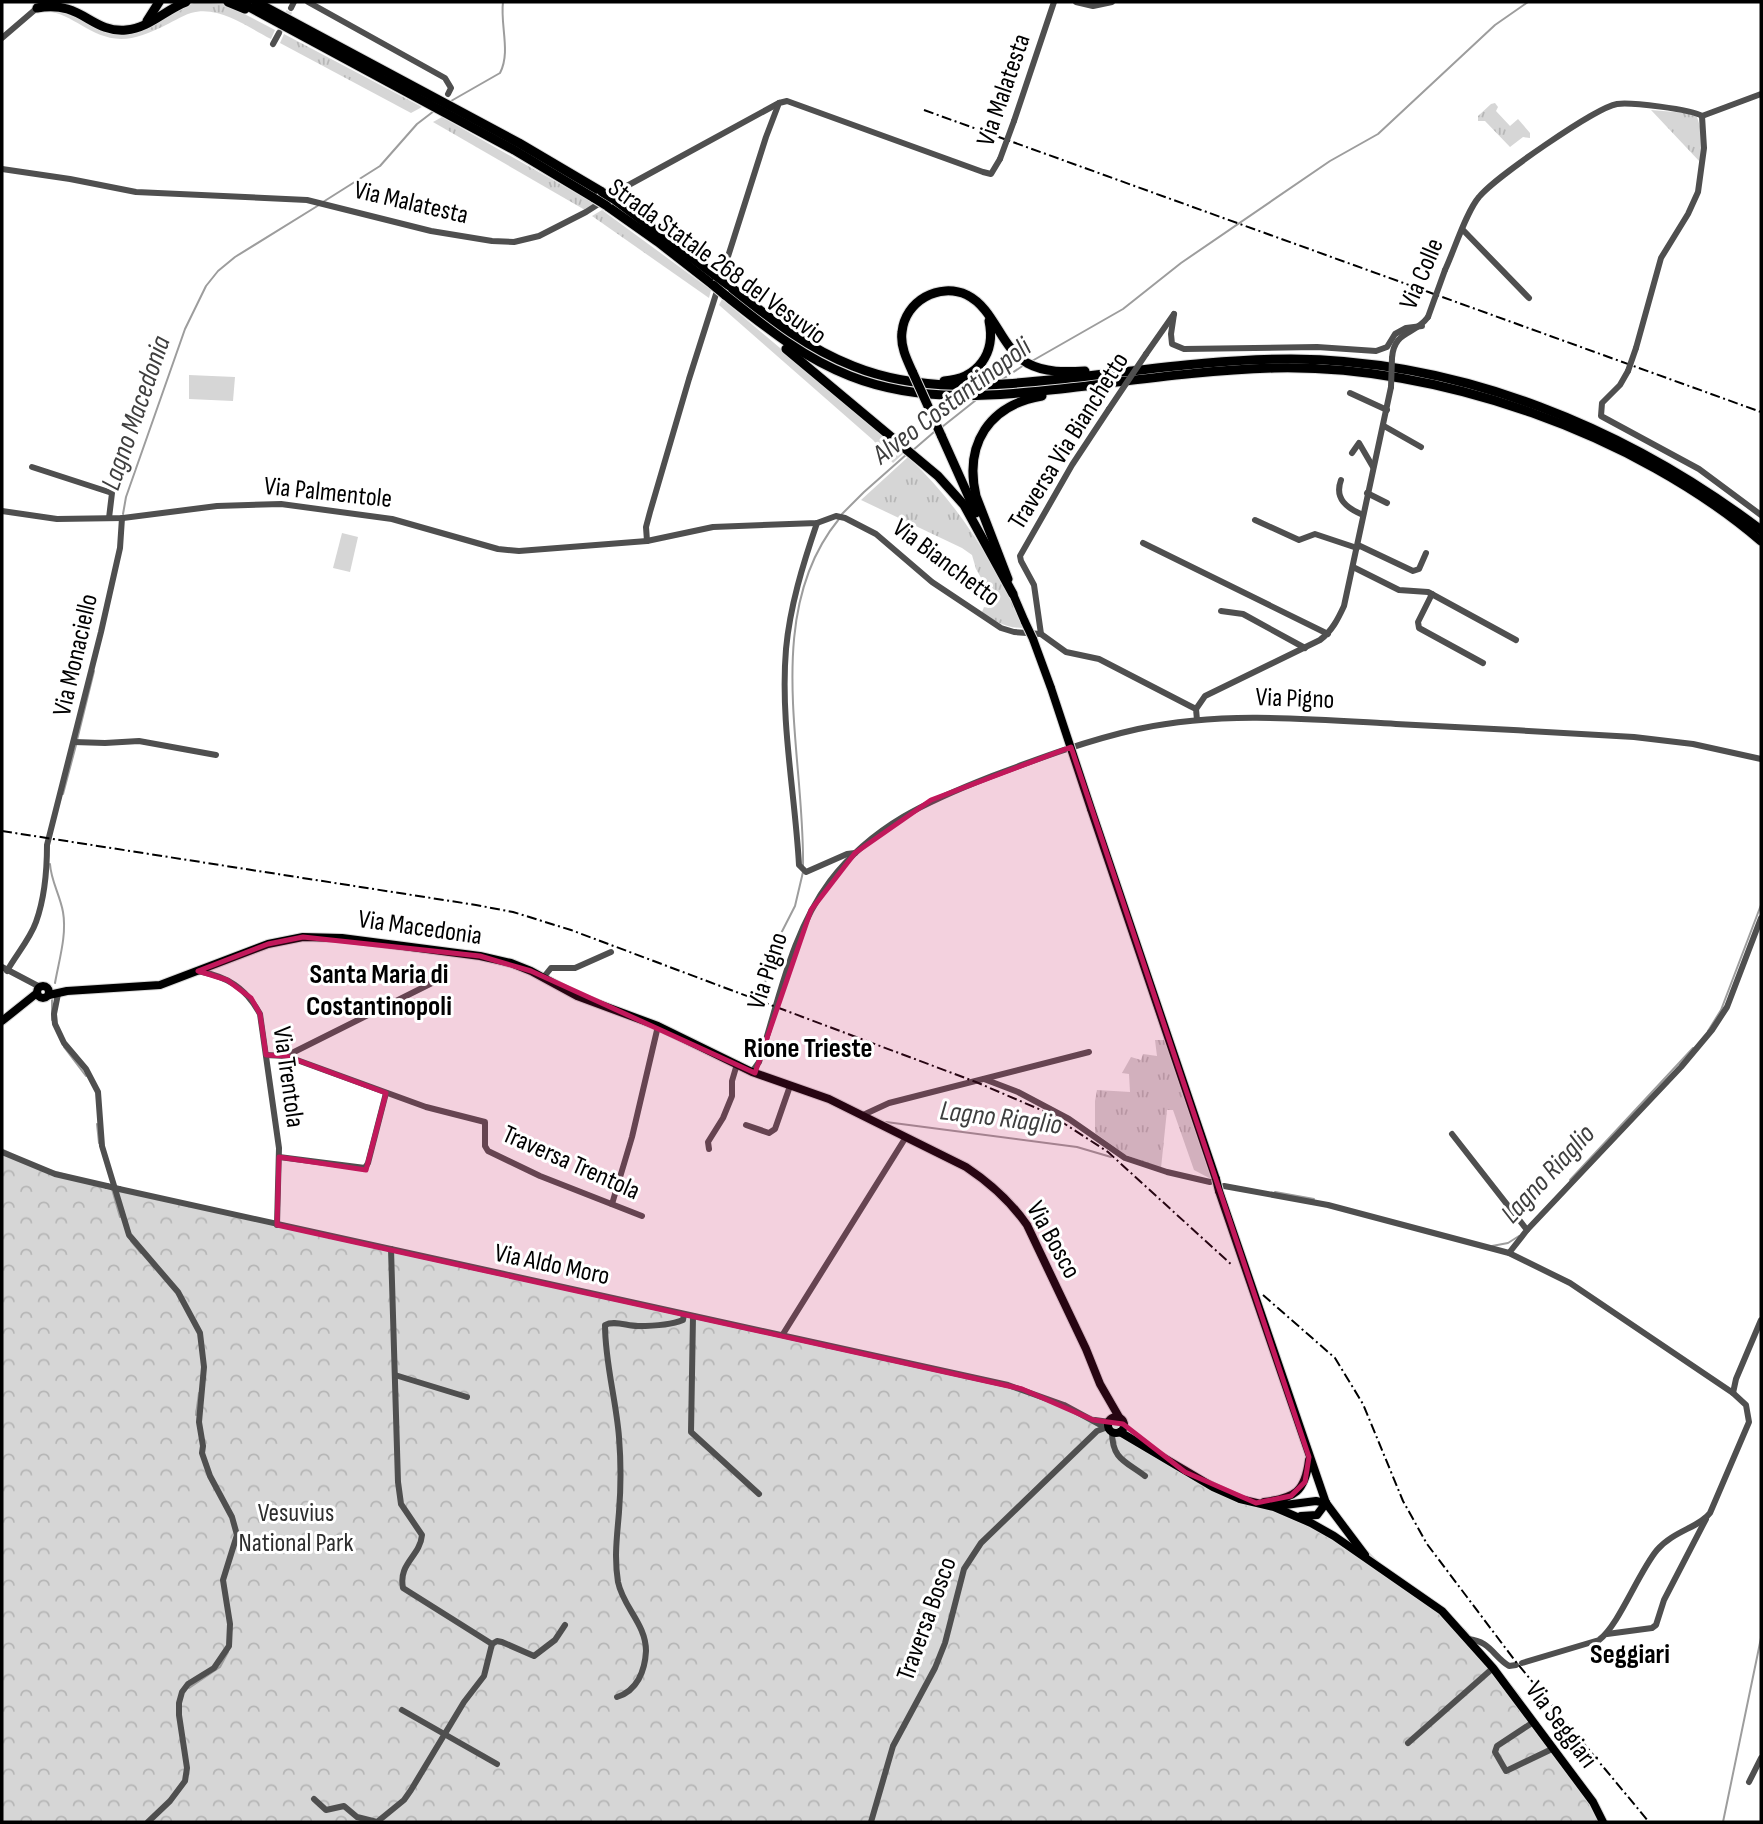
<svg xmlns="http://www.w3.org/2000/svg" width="1763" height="1824" viewBox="0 0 1763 1824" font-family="'Sofia Sans Condensed',sans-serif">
  <defs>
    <pattern id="grass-tufts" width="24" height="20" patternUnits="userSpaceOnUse" patternTransform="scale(1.75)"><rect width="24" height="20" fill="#d6d6d6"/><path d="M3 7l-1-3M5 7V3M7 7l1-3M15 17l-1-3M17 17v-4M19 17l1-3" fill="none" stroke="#b6b6b6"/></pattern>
    <pattern id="forest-crowns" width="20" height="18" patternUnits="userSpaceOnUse" patternTransform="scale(1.75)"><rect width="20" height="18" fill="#d6d6d6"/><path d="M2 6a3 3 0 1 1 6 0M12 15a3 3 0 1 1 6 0" fill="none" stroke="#b6b6b6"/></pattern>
  </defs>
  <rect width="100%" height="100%" fill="#fff"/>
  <g fill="url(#grass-tufts)">
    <path d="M196 2 225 4 275 30 271 39C247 27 219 5 191 13 181 16 171 23 162 27 148 33 136 39 121 39 90 38 74 14 46 11L63 9 102 31 110 34H125Z"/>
    <polygon points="284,34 422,107 411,113 280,43"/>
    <polygon points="1495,103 1498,107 1496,111 1510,126 1518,119 1530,133 1530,138 1523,137 1510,147 1485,121 1478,121 1478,116 1491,104"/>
    <polygon points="1651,110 1687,113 1697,117 1702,133 1700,162"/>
    <polygon points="442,117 595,204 585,210 433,122"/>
    <polygon points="602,210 711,290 709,298 592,216"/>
    <polygon points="722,299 904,453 893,463 873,440 719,305"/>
    <path d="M908 457C959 504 996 566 1024 628 1005 628 996 622 982 612L984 607 989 608 992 597 976 569 972 555 962 548 861 500Z"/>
    <polygon points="1155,1040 1165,1040 1211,1179 1194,1170 1173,1110 1167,1110 1161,1168 1126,1155 1095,1133 1095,1101 1097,1090 1130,1092 1129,1074 1122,1073 1131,1057 1141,1060 1143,1054 1157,1056"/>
  </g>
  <polygon fill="url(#forest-crowns)" points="2,1148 36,1165 87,1180 1016,1385 1102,1420 1123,1420 1159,1453 1184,1467 1247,1498 1366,1549 1382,1565 1428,1596 1447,1612 1468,1632 1520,1695 1536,1723 1598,1802 1608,1822 2,1822"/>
  <g fill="#d6d6d6">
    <polygon points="189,375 235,377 233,401 189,399"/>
    <polygon points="342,533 358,537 350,572 333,568"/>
  </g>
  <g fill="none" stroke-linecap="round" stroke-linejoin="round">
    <g stroke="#9d9d9d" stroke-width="2">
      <path d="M451 101 500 73C511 52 500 25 503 2"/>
      <polyline points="323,202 380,166 417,124 434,111"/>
      <polyline points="1032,361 1123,309 1181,263 1330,161 1378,134 1495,25 1528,2"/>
      <polyline points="1003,379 1024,365"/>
      <polyline points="942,427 976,400"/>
      <polyline points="912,451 934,432"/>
      <polyline points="123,514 126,497 185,329 206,286 218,271 235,257 319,205"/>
      <polyline points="842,514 864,492 907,454"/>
      <polyline points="77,740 94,671"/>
      <polyline points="63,794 76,745"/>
      <path d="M50 864C51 881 60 895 63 912 67 935 59 960 55 983"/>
      <path d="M803 866C805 754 761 614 839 519"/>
      <polyline points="762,999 771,953 795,906 803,872"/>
      <polyline points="52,1020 52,999"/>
      <polyline points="1708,1031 1721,1010 1761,905"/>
      <polyline points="64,1047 86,1076"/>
      <polyline points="886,1122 1077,1147 1111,1157"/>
      <polyline points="97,1124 99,1143"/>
      <polyline points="1570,1180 1693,1048"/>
      <polyline points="112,1189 120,1217"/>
      <polyline points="1275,1192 1314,1199"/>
      <polyline points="131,1241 141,1253"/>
      <polyline points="1492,1246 1508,1243 1519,1236"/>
      <polyline points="196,1415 199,1393"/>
      <polyline points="189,1688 220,1667 228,1652"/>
      <polyline points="1723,1822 1761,1638"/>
    </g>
    <polyline stroke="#d9d9d9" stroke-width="6" stroke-dasharray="6 3" stroke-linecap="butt" points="279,33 291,8"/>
    <g stroke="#dbdbdb" stroke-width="10">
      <g id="major">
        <polyline points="1013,594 1025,622"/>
        <polyline points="1033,639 1051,688"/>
        <polyline points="1091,809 1216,1179"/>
        <circle cx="43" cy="992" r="6"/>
        <path d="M49 995 67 991 160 985 268 944 303 937 342 938 480 956 511 963 531 971 577 996 658 1026 752 1072 829 1099 966 1167C990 1183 1011 1202 1027 1225L1086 1349 1100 1384 1119 1417"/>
        <polyline points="2,1021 37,993"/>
        <polyline points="1219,1191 1326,1503 1365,1555"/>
        <circle cx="1116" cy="1425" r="8"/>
        <polyline points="1120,1432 1213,1487 1240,1499 1274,1507 1311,1523 1334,1536 1442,1611 1493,1668 1593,1802 1603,1822"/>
        <path d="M1264 1502C1295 1498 1305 1492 1309 1460"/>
        <polyline points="1277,1506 1316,1501 1326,1503"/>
        <polyline points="1301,1516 1317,1515 1326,1503"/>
      </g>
    </g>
    <g stroke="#dbdbdb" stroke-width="11">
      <g id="highway">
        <polyline points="228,2 245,9"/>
        <polyline points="240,2 514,150 594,198"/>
        <polyline points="256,2 519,143 602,192"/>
        <path d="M37 8C83 0 90 33 126 30 149 28 165 10 186 2"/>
        <polyline points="147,21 159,2"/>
        <polyline points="615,200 716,276"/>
        <polyline points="607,206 658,242 713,285"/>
        <path d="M728 285C767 316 806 348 853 366 920 393 990 386 1060 379 1137 371 1214 359 1291 359 1461 360 1627 428 1761 530"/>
        <path d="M725 295C764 326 803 358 850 376 921 404 995 396 1069 388 1137 380 1205 370 1274 368 1438 364 1636 434 1761 541"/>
        <polyline points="786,349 938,476 964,505 1013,594"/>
        <path d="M913 373C907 360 900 346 902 332 905 301 939 282 967 295 995 309 1000 347 1027 363 1045 373 1066 372 1085 371"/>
        <path d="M944 381C978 379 996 353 989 321"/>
        <polyline points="941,435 976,513"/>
        <path d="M1008 579 976 496C964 444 989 405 1042 396"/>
      </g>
    </g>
    <g stroke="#4f4f4f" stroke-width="6">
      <polyline points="308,2 445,78 451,88 448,94"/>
      <polyline points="1076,2 1093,6 1112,2"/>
      <polyline points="291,8 294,2"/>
      <polyline points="2,38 44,2"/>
      <polyline points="273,44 279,33"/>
      <polyline points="1014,121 1054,2"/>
      <polyline points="2,169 70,179 136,192 307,200 431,231 492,241 514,242 539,236 586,212 625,187 779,103"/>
      <polyline points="1463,230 1529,298"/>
      <path d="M1445 270C1454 251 1466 212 1479 197 1494 178 1595 108 1617 104 1630 102 1691 109 1702 116L1761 94"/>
      <polyline points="1174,314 1171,334 1172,344 1184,349 1317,347 1376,351 1387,347 1395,334 1406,328 1422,326"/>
      <polyline points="1636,348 1661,258 1688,214 1698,192 1704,148 1702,116"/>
      <polyline points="1146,354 1174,314"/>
      <path d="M1392 358C1394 330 1414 336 1428 317"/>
      <polyline points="1628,371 1620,385 1602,403 1601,416 1699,469 1761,515"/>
      <polyline points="1350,393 1387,410"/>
      <polyline points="1384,426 1421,447"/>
      <polyline points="1352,453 1359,443 1373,467"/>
      <polyline points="32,467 112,493 109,518"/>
      <path d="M1341 480C1334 499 1347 508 1363 515"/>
      <polyline points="1367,493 1387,503"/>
      <polyline points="2,511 57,519 123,518 217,506 281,504 392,519 498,549 519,551 647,541 713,527 817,523 836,516 845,518 876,534 932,582 1001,628 1014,632 1041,634 1066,652 1099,659 1190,706 1196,709 1197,720"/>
      <polyline points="1255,520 1299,540 1315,534 1357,548"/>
      <path d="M817 523C803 564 790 606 786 649 780 721 795 793 799 865L806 872 847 854 855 853"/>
      <polyline points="647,541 646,527 650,512 689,379 766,137 779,103 787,101 983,172 991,174 1000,159"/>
      <polyline points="1143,543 1328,634"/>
      <polyline points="1358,545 1413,571 1419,569 1426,553"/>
      <polyline points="1353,567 1399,590 1428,592 1516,640"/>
      <polyline points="1432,594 1418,622 1419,628 1483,663"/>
      <polyline points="1221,611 1243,614 1305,648"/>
      <polyline points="1041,634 1034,585 1021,561 1020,556 1072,465 1109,409"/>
      <path d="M1196 709 1205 696 1320 640C1332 631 1338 619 1344 606L1391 387"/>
      <polyline points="74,742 105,743 139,741 216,755"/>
      <polyline points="2,967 40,987"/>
      <path d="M7 971C16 955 30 939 36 922 45 897 47 871 47 845L101 632 120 548 122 518"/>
      <path d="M198 971C228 977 245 987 260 1014L279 1148 277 1225"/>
      <polyline points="543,978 551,968 575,968 611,952"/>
      <polyline points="58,994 54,1014 55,1024 64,1043 86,1069 98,1092 102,1146 129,1235 178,1292 200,1333 204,1367 199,1422 203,1446 202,1453 210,1476 232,1517 237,1535 223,1580 230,1624 229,1646 214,1668 188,1684 182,1692 179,1703 179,1715 187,1768 185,1781 170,1801 148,1822"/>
      <polyline points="266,1055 286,1056 426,1107 485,1122 485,1146 488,1151 540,1176 642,1216"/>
      <polyline points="286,1056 446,976"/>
      <path d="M752 1072 759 1062C779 1001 791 933 830 881 873 825 928 801 992 776 1040 758 1088 740 1138 729 1224 711 1309 719 1396 724 1475 728 1555 732 1634 737L1693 744 1761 759"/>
      <polyline points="984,1079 1018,1092 1069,1119 1125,1158 1167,1172 1210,1182"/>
      <polyline points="863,1115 889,1103 1089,1052"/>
      <polyline points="746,1125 769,1133 775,1129 790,1086"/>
      <polyline points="1452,1134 1527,1230 1509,1253"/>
      <polyline points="709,1149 708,1142 723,1118 732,1096 732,1081 737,1064"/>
      <polyline points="2,1152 55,1174 107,1186"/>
      <polyline points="279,1157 365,1168 368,1163 386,1093"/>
      <path d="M1224 1186 1328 1205 1509 1253 1570 1283 1733 1393 1746 1405 1749 1422 1710 1513C1700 1527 1673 1531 1657 1550 1638 1573 1619 1625 1599 1640L1522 1663"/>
      <polyline points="119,1189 1008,1385 1064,1405 1110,1430"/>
      <polyline points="612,1204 632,1137 658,1026"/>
      <polyline points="1527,1230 1681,1067 1712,1030 1727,1007 1761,918"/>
      <path d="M391 1249 398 1482 401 1504 422 1535C420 1557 398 1563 403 1588L492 1644 497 1641 502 1642 534 1656 555 1640 565 1625"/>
      <polyline points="693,1316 691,1432 759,1494"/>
      <polyline points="783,1334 906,1137"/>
      <polyline points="395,1375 467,1397"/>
      <polyline points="1733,1393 1736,1379 1761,1320"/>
      <polyline points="1095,1420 1109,1422"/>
      <path d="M1112 1432C1112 1459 1125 1461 1145 1476"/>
      <polyline points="1607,1634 1652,1628 1656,1625 1664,1600 1706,1519"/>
      <path d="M1468 1639C1490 1641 1493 1656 1509 1666L1516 1665"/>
      <path d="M617 1697C637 1691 645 1671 646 1651 646 1624 623 1607 618 1582 614 1557 617 1537 619 1512 621 1487 621 1462 619 1437 616 1399 605 1363 605 1325 614 1320 627 1326 638 1326 651 1326 671 1325 683 1320L684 1314"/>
      <polyline points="402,1710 497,1764"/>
      <polyline points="1532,1723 1497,1746 1495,1752 1506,1771 1552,1749"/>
      <polyline points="1408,1743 1493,1668"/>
      <polyline points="1749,1782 1761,1758"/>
      <polyline points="314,1799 326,1810 344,1806 357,1817 377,1822 404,1800 411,1790 464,1702 484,1676 492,1644"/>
      <polyline points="871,1822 893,1746 935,1668 945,1643 964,1569 981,1543 1097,1431 1105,1428"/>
    </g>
    <use href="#major" stroke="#000" stroke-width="8"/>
    <use href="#highway" stroke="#000" stroke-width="9"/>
    <g stroke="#000" stroke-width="2" stroke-dasharray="10 3.5 2 3.5" stroke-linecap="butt">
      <polyline points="924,110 1761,412"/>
      <polyline points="2,831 476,905 513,912 571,930 976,1082 1048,1113 1108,1152 1233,1266"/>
      <polyline points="1263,1295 1335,1358 1363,1404 1403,1501 1427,1544 1516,1662 1649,1822"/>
    </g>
    <g stroke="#dbdbdb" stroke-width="10" stroke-linecap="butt">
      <g id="major-bridge">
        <polyline points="1025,622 1033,639"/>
        <polyline points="1051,688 1091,809"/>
        <polyline points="1216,1179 1219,1191"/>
      </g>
    </g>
    <g stroke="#dbdbdb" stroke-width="11" stroke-linecap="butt">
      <g id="highway-bridge">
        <polyline points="602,192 615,200"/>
        <polyline points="594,198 607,206"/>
        <polyline points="716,276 728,285"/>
        <polyline points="713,285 725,295"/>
        <polyline points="913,373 941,435"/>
      </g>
    </g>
    <g stroke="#4f4f4f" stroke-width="6">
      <polyline points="1000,159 1014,121"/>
      <polyline points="1428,317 1445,270"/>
      <polyline points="1628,371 1636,348"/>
      <polyline points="1391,387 1392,358"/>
      <polyline points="1109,409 1146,354"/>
      <polyline points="107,1186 119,1189"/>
    </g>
    <use href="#major-bridge" stroke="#000" stroke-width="8"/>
    <use href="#highway-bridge" stroke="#000" stroke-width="9"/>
  </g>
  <path fill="#c2185b" fill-opacity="0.2" stroke="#c2185b" stroke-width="5" stroke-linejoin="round" d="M1071 747 1309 1457 1305 1482 1291 1496 1256 1503 1185 1472 1123 1424 1093 1420 1022 1389 277 1225 279 1157 366 1170 386 1093 286 1056 266 1055 260 1014 251 998 227 980 198 971 268 944 303 937 480 956 531 971 755 1073 811 910 855 853 931 800Z"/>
  <g text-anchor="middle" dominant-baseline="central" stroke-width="6" stroke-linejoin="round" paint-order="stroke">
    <g font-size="26" fill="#000" stroke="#fff">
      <text transform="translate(1004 90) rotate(-71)">Via Malatesta</text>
      <text transform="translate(411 203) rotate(13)">Via Malatesta</text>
      <text transform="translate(717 262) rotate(36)">Strada Statale 268 del Vesuvio</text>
      <text transform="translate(1422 274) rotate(-67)">Via Colle</text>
      <text transform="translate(1069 441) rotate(-58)">Traversa Via Bianchetto</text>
      <text transform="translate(328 493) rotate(6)">Via Palmentole</text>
      <text transform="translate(946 563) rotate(37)">Via Bianchetto</text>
      <text transform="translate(76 655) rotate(-77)">Via Monaciello</text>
      <text transform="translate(1295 699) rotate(2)">Via Pigno</text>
      <text transform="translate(420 928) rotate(8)">Via Macedonia</text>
      <text transform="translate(768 971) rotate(-72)">Via Pigno</text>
      <text transform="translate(288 1077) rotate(82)">Via Trentola</text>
      <text transform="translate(571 1163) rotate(24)">Traversa Trentola</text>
      <text transform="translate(1053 1240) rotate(61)">Via Bosco</text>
      <text transform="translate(552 1265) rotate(12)">Via Aldo Moro</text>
      <text transform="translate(927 1619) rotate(-70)">Traversa Bosco</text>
      <text transform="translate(1561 1725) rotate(53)">Via Seggiari</text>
    </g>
    <g font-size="26" fill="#2d2d2d" stroke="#fff">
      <text x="296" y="1513">Vesuvius<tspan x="296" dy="30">National Park</tspan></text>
    </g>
    <g font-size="28" font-style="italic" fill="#3e3e3e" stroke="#fff">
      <text transform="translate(952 401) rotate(-37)">Alveo Costantinopoli</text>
      <text transform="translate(136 413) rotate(-71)">Lagno Macedonia</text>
      <text transform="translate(1001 1118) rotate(7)">Lagno Riaglio</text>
      <text transform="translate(1548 1174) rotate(-47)">Lagno Riaglio</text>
    </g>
    <g font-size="28" font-weight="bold" fill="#000" stroke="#fff">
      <text x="379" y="974">Santa Maria di<tspan x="379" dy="32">Costantinopoli</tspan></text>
      <text x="808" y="1048">Rione Trieste</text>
      <text x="1630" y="1654">Seggiari</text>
    </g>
  </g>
  <rect width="1763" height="1824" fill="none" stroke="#000000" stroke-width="7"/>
</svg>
